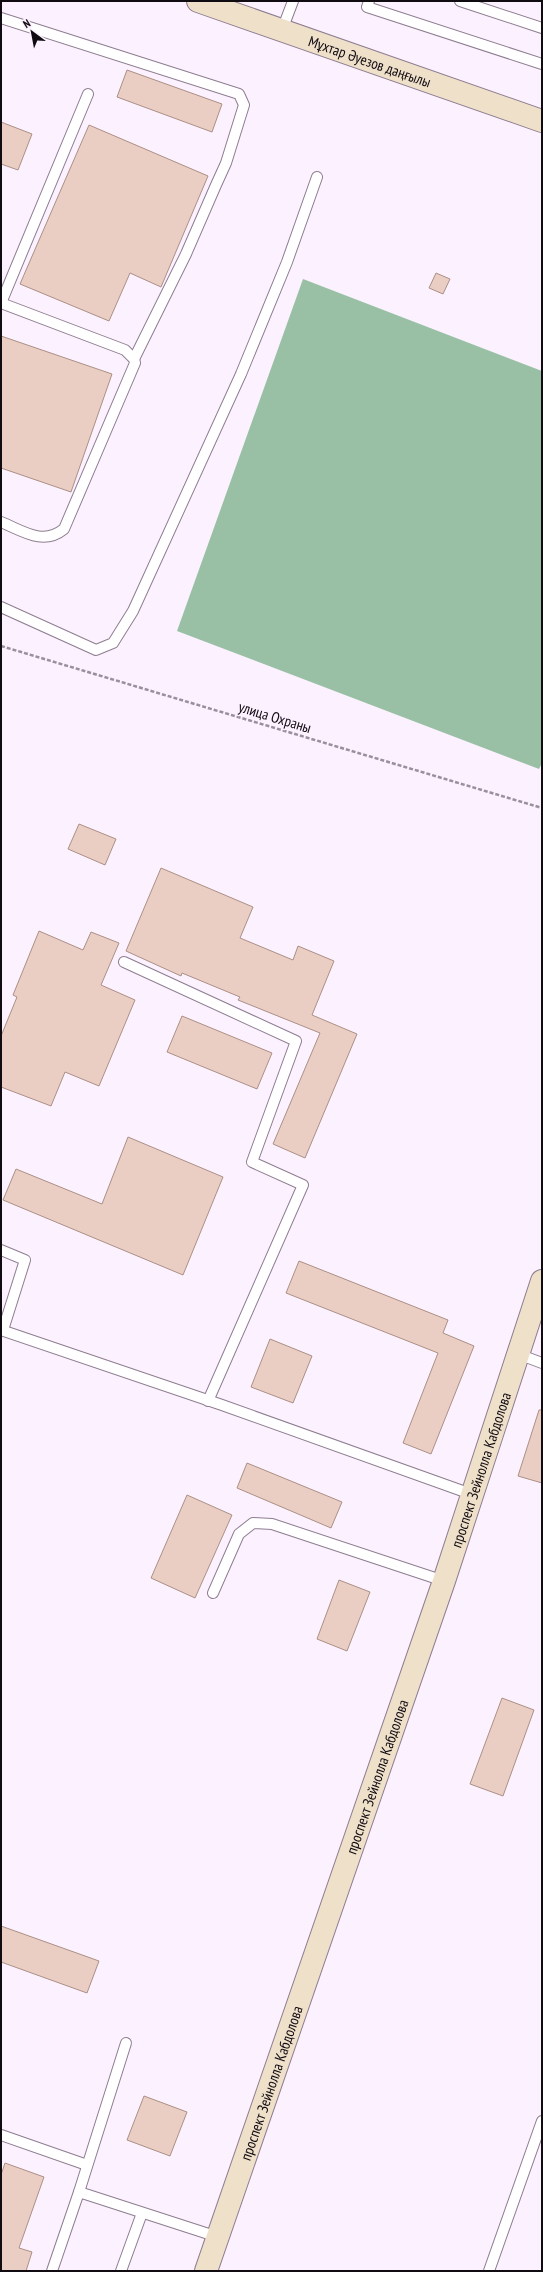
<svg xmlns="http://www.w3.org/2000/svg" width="543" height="2272" viewBox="0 0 543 2272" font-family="'PT Sans Narrow',sans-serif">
  <rect width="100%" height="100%" fill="#fcf1fe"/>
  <polygon fill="#99c0a5" points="303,279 542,371 542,763 539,769 177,631"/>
  <g fill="#eacdc3" stroke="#ab9086">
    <polygon points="127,70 222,104 212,132 117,97"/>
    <polygon points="1,122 32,134 18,170 1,164"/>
    <polygon points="89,125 208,176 161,287 130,273 109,321 20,284"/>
    <polygon points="436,273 450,279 443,294 429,288"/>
    <polygon points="1,336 112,374 71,492 1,468"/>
    <polygon points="79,824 116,839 105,865 68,849"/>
    <polygon points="161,868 253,907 240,938 293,960 298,946 334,961 312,1015 357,1034 305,1158 273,1144 320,1033 238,1000 240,997 182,973 181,976 126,951"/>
    <polygon points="39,931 83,950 91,932 119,943 101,985 135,1000 99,1086 65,1072 51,1106 1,1087 1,1036 17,997 13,995"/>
    <polygon points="182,1016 272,1053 257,1089 167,1052"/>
    <polygon points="128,1137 223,1177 183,1275 3,1200 16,1169 102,1204"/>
    <polygon points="299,1261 448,1320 443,1333 474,1346 431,1454 403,1443 438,1353 286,1293"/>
    <polygon points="270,1339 312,1356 293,1403 251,1387"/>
    <polygon points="539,1410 542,1410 542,1483 518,1476"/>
    <polygon points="247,1463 342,1502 331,1528 237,1488"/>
    <polygon points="187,1495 232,1515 195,1598 151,1578"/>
    <polygon points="339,1580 370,1592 347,1651 317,1639"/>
    <polygon points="502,1698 534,1710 503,1796 470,1784"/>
    <polygon points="1,1926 99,1961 87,1993 1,1962"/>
    <polygon points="144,2096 187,2112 170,2156 127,2140"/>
    <polygon points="5,2163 44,2177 19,2248 32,2252 26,2271 1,2271 1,2175"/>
  </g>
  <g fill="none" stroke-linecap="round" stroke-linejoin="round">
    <g stroke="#8e7d91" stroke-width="12">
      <g id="lane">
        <polyline points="369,1 367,7 542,64"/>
        <polyline points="460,1 542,28"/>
        <polyline points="1,18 239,94 244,105 226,163 216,185 186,254 134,359"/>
        <polyline points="282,30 293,1"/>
        <path d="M1 303 125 350 134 359 135 363 64 529C43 546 23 531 1 522"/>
        <polyline points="1,303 88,94"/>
        <polyline points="1,607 96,650 113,643 133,611 241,374 287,262 317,177"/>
        <polyline points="124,962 296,1041 252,1162 303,1185 208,1401"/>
        <polyline points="1,1250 25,1260 3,1330"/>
        <polyline points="1,1330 222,1405 471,1494"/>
        <polyline points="518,1354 542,1363"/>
        <polyline points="213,1593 239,1534 253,1523 272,1524 444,1581"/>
        <polyline points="1,2135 87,2165"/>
        <polyline points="79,2192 126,2043"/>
        <polyline points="52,2271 79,2192 218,2237"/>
        <polyline points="121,2271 142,2213"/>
        <polyline points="489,2271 542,2121"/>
      </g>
    </g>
    <g stroke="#8e7d91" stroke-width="24">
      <g id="secondary">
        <path id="s1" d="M198 1 542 121"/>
        <path id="s2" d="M206 2271 444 1581 542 1281"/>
      </g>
    </g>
    <polyline stroke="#99909b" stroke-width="2.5" stroke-dasharray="4 2" stroke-linecap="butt" points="1,646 542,808"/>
    <use href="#lane" stroke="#fff" stroke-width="10"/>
    <use href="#secondary" stroke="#efe0c9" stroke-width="22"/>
  </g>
  <g text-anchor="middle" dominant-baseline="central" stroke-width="3" stroke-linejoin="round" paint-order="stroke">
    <g font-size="15" fill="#100a11" stroke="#fcf1fe">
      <text stroke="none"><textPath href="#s1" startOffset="182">Мұхтар Әуезов даңғылы</textPath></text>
      <text transform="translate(275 717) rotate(17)">улица Охраны</text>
      <text stroke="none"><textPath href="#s2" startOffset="847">проспект Зейнолла Кабдолова</textPath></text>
      <text stroke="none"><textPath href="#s2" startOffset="523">проспект Зейнолла Кабдолова</textPath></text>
      <text stroke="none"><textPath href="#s2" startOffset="199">проспект Зейнолла Кабдолова</textPath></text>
    </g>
  </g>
  <rect width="543" height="2272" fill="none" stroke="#100a11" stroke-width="4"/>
  <g transform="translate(32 32) rotate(328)" stroke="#fcf1fe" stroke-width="3" paint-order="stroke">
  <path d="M0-3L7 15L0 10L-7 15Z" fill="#100a11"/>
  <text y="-6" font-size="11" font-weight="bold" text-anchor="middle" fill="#100a11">N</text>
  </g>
</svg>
